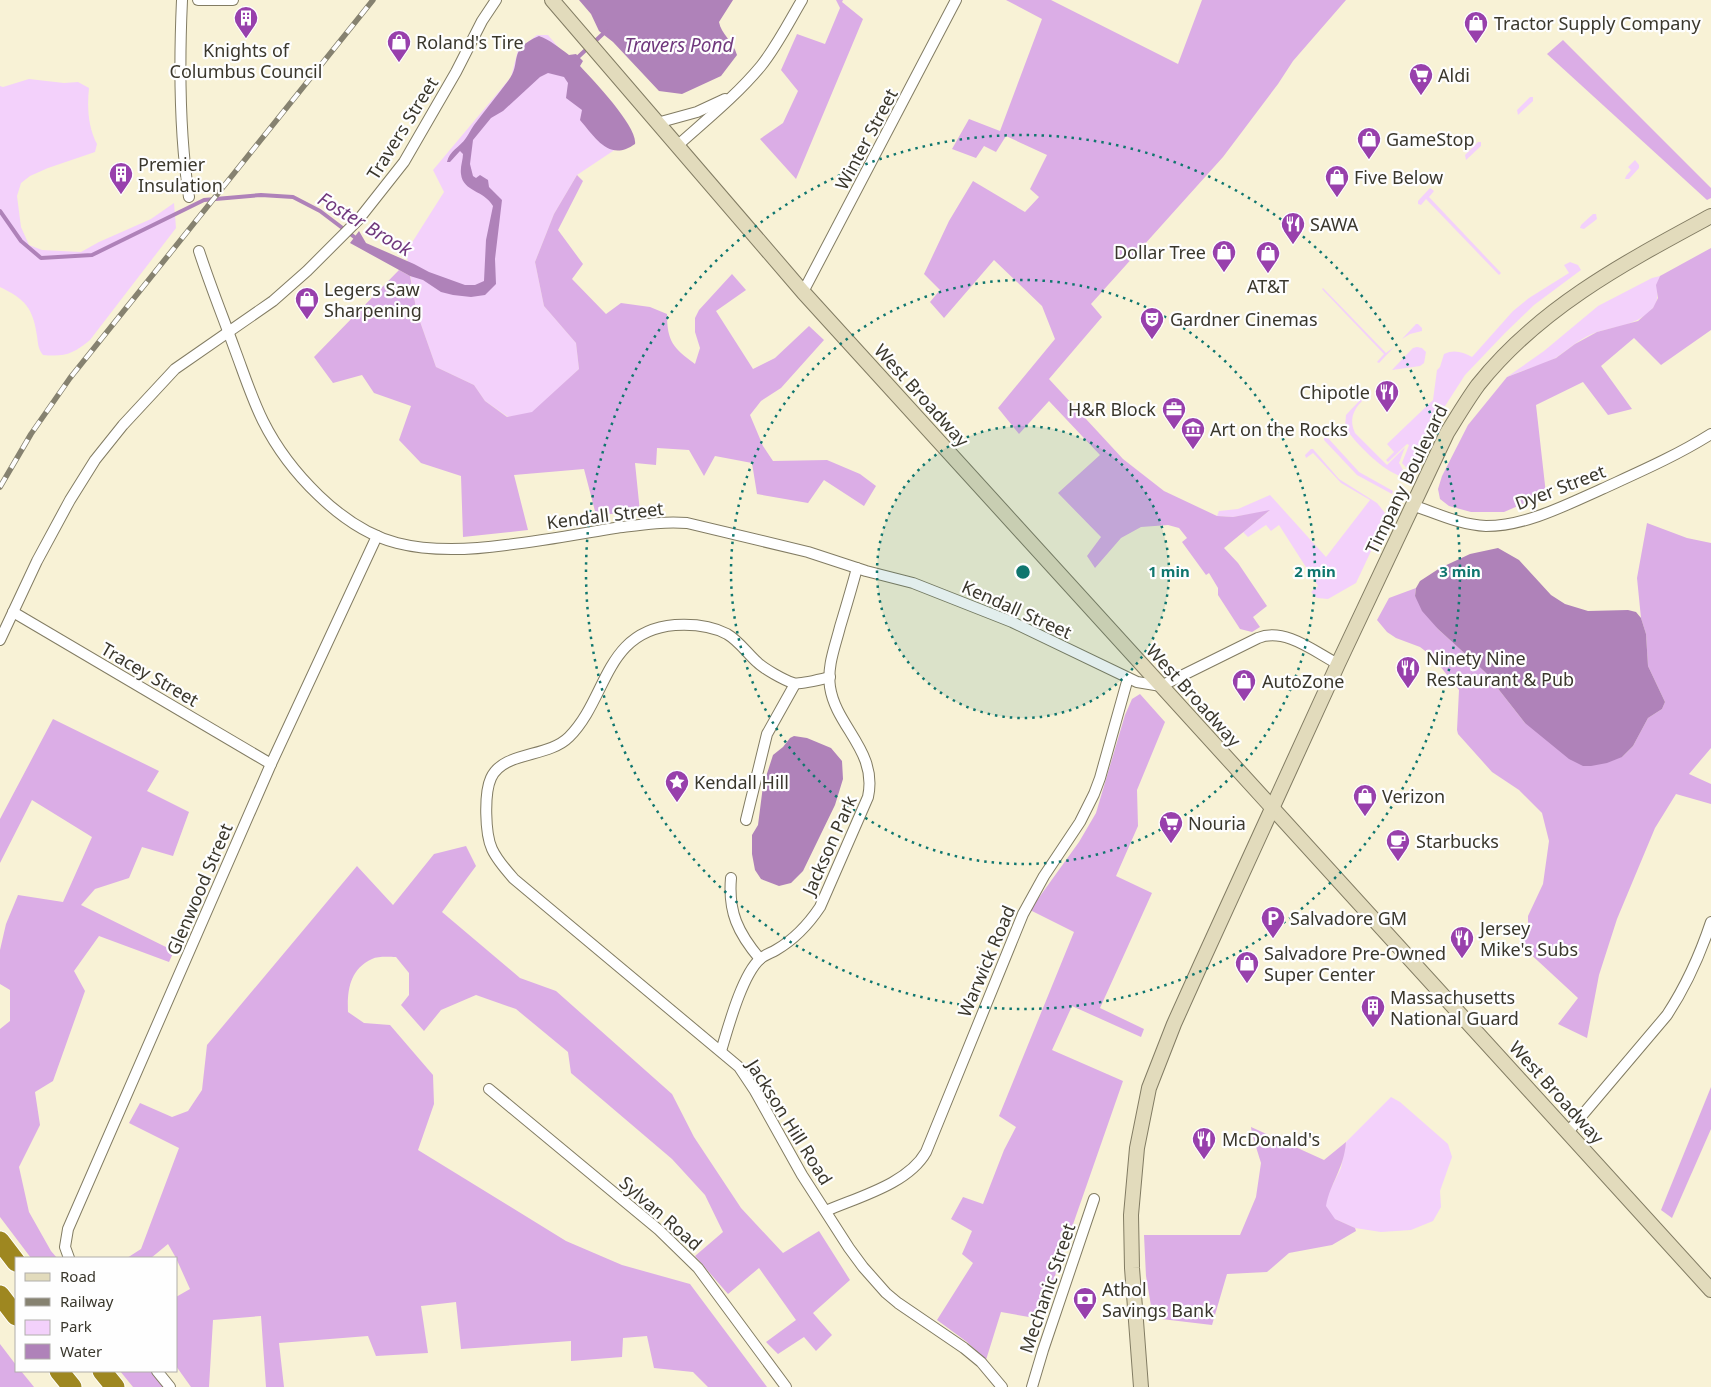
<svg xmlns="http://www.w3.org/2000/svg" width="1711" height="1387" viewBox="0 0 1711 1387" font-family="'Noto Sans',sans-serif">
  <rect width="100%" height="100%" fill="#f8f2d6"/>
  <g fill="#f3d1fb">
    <polygon points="537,35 548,35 634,137 577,175 554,214 535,262 544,306 576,343 579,369 532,413 508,417 485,401 474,385 436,367 417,313 406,252 444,192 433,170 511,77 518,50"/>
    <path d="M29 79 64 83 78 82 89 88C87 107 88 127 97 144L95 152 48 168 30 176 21 183 17 196 21 227 29 245 42 250 81 252 99 242 151 219 174 203 176 228 90 340C73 354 65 357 43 355 38 349 38 343 37 336 33 308 25 299 0 287V86L3 87Z"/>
    <polygon points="1530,97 1533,97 1533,101 1518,115 1517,110"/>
    <polygon points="1478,142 1481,142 1481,146 1466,160 1465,155"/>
    <polygon points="1635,160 1639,165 1639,168 1629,179 1625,179 1626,176 1631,170 1628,167"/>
    <polygon points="1430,188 1434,191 1429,197 1501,273 1499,275 1426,199 1421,205 1418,204 1418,201"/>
    <polygon points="1593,214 1596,214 1597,219 1584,229 1580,228 1581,225"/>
    <path d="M1570 262 1578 265 1581 270 1534 305 1505 333 1465 375 1438 417 1410 472 1402 463 1409 445 1407 444 1388 462 1386 460 1394 452 1387 444 1433 400 1437 370 1440 367 1444 354C1454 349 1463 352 1472 357L1513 311 1529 298 1569 273 1564 265Z"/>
    <path d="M1660 276C1655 288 1661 298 1653 308 1638 325 1617 326 1597 332 1582 337 1570 348 1557 357 1544 365 1522 370 1507 377L1544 351 1598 306 1652 278Z"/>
    <polygon points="1323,288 1386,353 1394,347 1379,363 1377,362 1384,354 1322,289"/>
    <polygon points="1416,324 1418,324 1422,328 1422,331 1410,334 1402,339"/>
    <polygon points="1417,347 1422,348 1426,352 1424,363 1420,366 1392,370 1413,348"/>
    <path d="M1361 399 1362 401C1353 410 1349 420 1355 433L1387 465 1405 447 1399 463 1403 470 1401 476C1384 472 1354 442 1345 427L1346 415Z"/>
    <polygon points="1324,437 1327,437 1359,472 1393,491 1392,494 1357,475 1324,440"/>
    <polygon points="1311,449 1313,449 1339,479 1377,503 1385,513 1385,518 1383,518 1382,528 1356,583 1328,599 1317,598 1311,592 1318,586 1279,525 1271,531 1266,525 1248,537 1243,532 1269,511 1233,517 1217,516 1219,511 1238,509 1270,495 1326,557 1370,500 1341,483 1313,453 1306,458 1305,455"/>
    <polygon points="1391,1097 1400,1102 1448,1144 1452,1157 1440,1191 1441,1207 1433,1221 1411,1230 1381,1232 1355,1228 1335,1219 1314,1229 1233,1247 1328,1194 1341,1168 1346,1142"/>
  </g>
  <g fill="#dbade6">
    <polygon points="836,0 843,0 842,2 863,19 796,179 760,139 783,123 798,91 781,70 797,34 825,44 840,8"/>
    <polygon points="1006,0 1051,0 1178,64 1202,0 1346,0 1293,61 1278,84 1223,157 1091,304 1102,317 1049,379 1123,459 1164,491 1217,516 1233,517 1270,510 1224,548 1238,563 1267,606 1253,617 1260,627 1252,632 1240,629 1218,595 1218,588 1209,573 1206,575 1182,542 1187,538 1179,528 1168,525 1141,527 1121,538 1095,568 1087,556 1101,537 1058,493 1100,455 1049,401 1019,434 998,408 1055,339 1042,306 994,260 944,318 930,302 940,290 924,274 949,221 973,181 1025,212 1039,197 1030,189 1047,155 1006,136 996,152 984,146 976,158 952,149 969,119 1000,131 1042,19"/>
    <polygon points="1563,40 1711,188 1711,198 1707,200 1547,54"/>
    <path d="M577 175 583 181 558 230 583 264 572 279 606 314 621 303 650 307 667 314C667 341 673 348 695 364L700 348 695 332V318L699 310 732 274 746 290 716 311 753 369 775 358 809 326 824 340 781 388 761 401 750 415 763 446 773 461 827 460 860 474 876 486 864 506 824 480 808 503 757 494 752 463 715 456 704 476 689 450 657 448 656 465 635 463 640 512 596 515 584 469 514 475 528 530 463 537 461 476 421 463 399 440 411 406 374 393 362 375 333 383 314 357 399 270 410 276 417 313 436 367 474 385 485 401 507 417 532 412 579 369 576 343 544 306 535 262 554 214Z"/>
    <polygon points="1711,248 1711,330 1661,365 1634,338 1601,366 1632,409 1608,415 1583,382 1536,405 1546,494 1504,512 1471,512 1449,506 1440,499 1438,489 1442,476 1468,425 1507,377 1556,358 1575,344 1597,332 1638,321 1653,308 1658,298 1656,285 1660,276"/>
    <polygon points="1647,523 1687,538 1711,543 1711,748 1689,774 1711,784 1711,804 1676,794 1655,828 1617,919 1599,975 1587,1038 1558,1024 1578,998 1525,949 1520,933 1528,925 1528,916 1543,884 1549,841 1542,813 1519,790 1492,772 1458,734 1457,730 1459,690 1432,656 1420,647 1396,638 1387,632 1377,620 1389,598 1416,588 1415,596 1438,629 1485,672 1525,723 1622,757 1633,746 1648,718 1662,709 1665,702 1648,666 1646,634 1641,618 1637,578"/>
    <polygon points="1140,694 1165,722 1137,790 1138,826 1116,876 1152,893 1100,1008 1144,1029 1141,1037 1072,1006 1052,1050 1123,1081 1040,1319 1001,1312 986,1360 967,1342 937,1320 973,1263 962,1254 972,1231 951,1219 963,1197 983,1204 1004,1150 1016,1127 999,1116 1074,932 1030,910 1079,842 1096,813 1125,715 1132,699"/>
    <polygon points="53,719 159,771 147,791 189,812 173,856 142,847 129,878 95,889 81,905 174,951 169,962 99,936 74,971 85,991 53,1081 35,1092 40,1125 19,1167 29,1212 51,1251 57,1258 31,1258 0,1217 0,1029 10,1021 10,990 0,984 0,950 6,924 18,895 63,902 92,837 32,800 0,863 0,819"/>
    <path d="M466 846 476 866 442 912 520 978 556 991 672 1094 694 1137 741 1208 783 1253 819 1231 850 1280 813 1313 832 1335 816 1351 804 1337 778 1354 766 1342 796 1320 759 1268 728 1294 695 1256 723 1232 705 1195 672 1159 571 1073 568 1052 516 1009 476 995 441 1010 424 1031 401 1005 409 995V973L396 957C389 957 378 956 372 959 350 969 347 990 348 1012L364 1023 390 1025 433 1075 434 1104 418 1150 566 1241 622 1265 690 1284 767 1387H708L693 1372 654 1368 647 1336 623 1338 622 1357 571 1361V1341L461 1349 456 1302 421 1306 428 1353 376 1356 368 1336 279 1343 284 1387H266L261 1316 213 1320 209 1387H191L176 1366V1297L190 1289 176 1258 168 1244 151 1258H127L141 1249 179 1148 129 1123 140 1103 172 1117 188 1111 202 1090 207 1045 357 866 393 905 434 854Z"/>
    <polygon points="1711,1087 1711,1129 1672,1218 1661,1210"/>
    <path d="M1251 1127 1324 1160 1346 1142C1344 1169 1330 1183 1326 1206L1335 1219 1355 1228 1356 1231 1332 1245 1289 1253 1267 1272 1227 1274 1212 1325 1153 1318 1146 1276 1144 1235H1240L1256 1197 1261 1163 1252 1134Z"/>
    <polygon points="0,1344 16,1365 16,1371 21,1371 34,1387 0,1387"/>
    <polygon points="120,1371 152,1371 166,1387 133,1387"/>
  </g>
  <g fill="#af82b9">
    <path d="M579 0H733L719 22C721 34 733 41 737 55L721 76 682 94 659 91 613 42 599 31 591 14Z"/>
    <path d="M539 36C549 39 561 49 569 55L576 54 583 61 580 66C593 80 638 127 635 144 610 162 596 139 580 120L582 110 566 98 568 83 564 77 548 73 540 77 503 111 491 118 473 140 470 164 473 176 476 178 480 175 488 180 489 187 502 200 495 259 496 284 485 295 471 297 453 295 441 292 423 280 410 276 350 243 359 231 366 243 414 264 429 272 465 285H475L484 281 486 240 493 206C484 190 463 192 461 174 460 167 463 160 463 154L460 151 450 162H447C449 151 460 147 466 138 469 134 471 129 474 125 485 110 497 96 508 81 523 62 506 50 539 36Z"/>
    <polygon points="1498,548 1519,560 1551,595 1565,604 1588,611 1628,610 1636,612 1641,618 1646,634 1648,666 1665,702 1662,709 1648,718 1633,746 1622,757 1607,763 1591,766 1583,766 1569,759 1525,723 1485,672 1438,629 1422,611 1415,596 1416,588 1420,581 1440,568 1470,554"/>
    <polygon points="794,736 807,738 831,748 842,761 843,779 835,805 803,871 791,883 779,886 761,879 755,870 752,854 752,835 758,825 763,786 773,755 783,747 790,738"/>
  </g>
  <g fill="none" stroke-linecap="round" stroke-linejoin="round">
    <g stroke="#af82b9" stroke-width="4">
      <polyline points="576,59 606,31"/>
      <polyline points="0,211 21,241 41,258 92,255 204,200 261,195 293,197 320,211 357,239"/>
    </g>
    <g stroke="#827c63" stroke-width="12">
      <g id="minor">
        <path d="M182 0C179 66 179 132 189 197"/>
        <polyline points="198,0 233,0"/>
        <polyline points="657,123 697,112 725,99"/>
        <path d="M677 146C706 120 736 96 761 66 777 46 789 22 802 0"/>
        <path d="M199 251C210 285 223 317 235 350 244 374 252 399 263 421 288 471 342 529 397 543 432 552 470 550 506 545 543 541 579 534 615 528 639 525 662 521 687 523L808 552 866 571 913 583 1012 622 1137 682 1161 686 1258 638C1285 627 1315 652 1338 664"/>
        <polyline points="803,292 956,0"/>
        <path d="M1412 505C1436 513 1460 525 1486 526 1526 526 1566 505 1602 489 1639 472 1676 456 1711 434"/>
        <polyline points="13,612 271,764"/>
        <polyline points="0,640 37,561 70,500 95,460 123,425 175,369 273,301 307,271 359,219 404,162 456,72 482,21 496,0"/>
        <path d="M830 677C822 679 799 685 793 683 784 680 764 669 757 662 747 653 739 641 727 634 712 626 692 624 675 625 604 631 608 698 569 737 548 758 503 751 491 778 484 793 485 834 492 849 497 860 506 870 514 879L739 1067 755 1091 802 1175 849 1248 863 1267 886 1293 898 1303 964 1348 981 1362 1002 1387"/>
        <polyline points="746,820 767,734 795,684"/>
        <path d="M731 878C728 912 738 933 760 959"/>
        <path d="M721 1051C728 1028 742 975 760 959 764 955 771 953 776 950 795 939 808 925 820 907L868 797C878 751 836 727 830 687 827 666 835 647 840 627 846 607 852 587 857 568"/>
        <polyline points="489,1089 659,1230 698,1268 786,1387"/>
        <path d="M1568 1132 1667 1015C1686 986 1700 955 1711 922"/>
        <path d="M826 1211C858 1197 908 1184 926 1152L1023 914 1044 876 1080 822 1094 794 1100 778 1128 678"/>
        <polyline points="69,1258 65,1247 68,1229 271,764 377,536"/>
        <polyline points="157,1371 170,1387"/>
        <polyline points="1032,1387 1043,1350 1094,1199"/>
      </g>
    </g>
    <g stroke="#827c63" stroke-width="16">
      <g id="secondary">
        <polyline points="552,0 803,292 1711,1290"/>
        <path d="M1141 1387 1132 1268 1131 1215 1137 1148 1149 1088 1174 1024 1201 964 1338 664 1447 433C1457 417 1467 400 1478 385 1540 307 1626 262 1711 216"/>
      </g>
    </g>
    <g stroke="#fff" stroke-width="21">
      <g id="motorway">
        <polyline points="0,1241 16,1262"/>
        <polyline points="0,1295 16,1316"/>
        <polyline points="59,1371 72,1387"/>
        <polyline points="102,1371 115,1387"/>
      </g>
    </g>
    <use href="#minor" stroke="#fff" stroke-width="10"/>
    <use href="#secondary" stroke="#e2dbbc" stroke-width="14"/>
    <use href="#motorway" stroke="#9e8720" stroke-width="19"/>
    <g stroke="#868270" stroke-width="5.5">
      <polyline id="rail" points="0,487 31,434 70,378 373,0"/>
    </g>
    <use href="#rail" stroke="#fefefe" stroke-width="4" stroke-dasharray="11" stroke-linecap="butt"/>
  </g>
  <circle cx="1023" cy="572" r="146" fill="#0f766e" fill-opacity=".12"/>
  <g fill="none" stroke="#0f766e" stroke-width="2.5" stroke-dasharray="2.5 5">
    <circle cx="1023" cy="572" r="146"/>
    <circle cx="1023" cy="572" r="292"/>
    <circle cx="1023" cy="572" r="437"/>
  </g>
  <defs>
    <g id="building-pin" transform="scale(1.25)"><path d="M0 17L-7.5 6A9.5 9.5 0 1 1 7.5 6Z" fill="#9840ac" stroke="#fefefe"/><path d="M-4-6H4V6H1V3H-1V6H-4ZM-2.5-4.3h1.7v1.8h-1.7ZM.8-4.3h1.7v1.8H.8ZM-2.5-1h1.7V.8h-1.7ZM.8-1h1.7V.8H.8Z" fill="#fff"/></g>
    <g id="shop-pin" transform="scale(1.25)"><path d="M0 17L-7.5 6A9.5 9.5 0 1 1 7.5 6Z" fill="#9840ac" stroke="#fefefe"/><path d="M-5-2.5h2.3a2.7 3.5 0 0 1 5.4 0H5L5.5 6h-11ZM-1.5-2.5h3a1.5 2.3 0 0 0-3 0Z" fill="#fff"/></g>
    <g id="supermarket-pin" transform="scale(1.25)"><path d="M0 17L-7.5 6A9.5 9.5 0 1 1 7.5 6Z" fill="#9840ac" stroke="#fefefe"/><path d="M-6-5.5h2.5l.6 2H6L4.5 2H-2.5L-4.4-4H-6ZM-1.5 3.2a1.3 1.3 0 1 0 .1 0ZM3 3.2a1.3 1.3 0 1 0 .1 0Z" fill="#fff"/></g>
    <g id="restaurant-pin" transform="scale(1.25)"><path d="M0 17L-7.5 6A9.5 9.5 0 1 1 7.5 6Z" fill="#9840ac" stroke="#fefefe"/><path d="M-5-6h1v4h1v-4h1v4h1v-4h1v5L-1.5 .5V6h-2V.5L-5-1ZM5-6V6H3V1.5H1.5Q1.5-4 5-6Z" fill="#fff"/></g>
    <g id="theatre-pin" transform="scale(1.25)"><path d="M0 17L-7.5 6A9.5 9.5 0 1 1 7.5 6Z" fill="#9840ac" stroke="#fefefe"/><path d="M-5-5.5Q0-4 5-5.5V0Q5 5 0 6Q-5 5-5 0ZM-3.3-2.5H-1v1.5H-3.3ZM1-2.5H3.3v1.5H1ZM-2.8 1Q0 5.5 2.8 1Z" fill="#fff"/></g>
    <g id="office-pin" transform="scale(1.25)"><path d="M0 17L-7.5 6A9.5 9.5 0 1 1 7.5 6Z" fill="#9840ac" stroke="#fefefe"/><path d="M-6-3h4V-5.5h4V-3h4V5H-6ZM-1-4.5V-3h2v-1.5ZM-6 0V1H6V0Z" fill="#fff"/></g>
    <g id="museum-pin" transform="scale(1.25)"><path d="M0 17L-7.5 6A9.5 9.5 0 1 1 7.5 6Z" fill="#9840ac" stroke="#fefefe"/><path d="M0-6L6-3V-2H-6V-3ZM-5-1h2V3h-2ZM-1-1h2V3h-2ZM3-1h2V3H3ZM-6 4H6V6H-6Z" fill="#fff"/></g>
    <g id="sight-pin" transform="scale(1.25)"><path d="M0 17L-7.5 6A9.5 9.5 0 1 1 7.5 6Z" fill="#9840ac" stroke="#fefefe"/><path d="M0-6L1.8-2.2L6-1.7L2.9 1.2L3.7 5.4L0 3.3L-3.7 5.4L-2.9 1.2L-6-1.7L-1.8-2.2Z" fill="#fff"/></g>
    <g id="cafe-pin" transform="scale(1.25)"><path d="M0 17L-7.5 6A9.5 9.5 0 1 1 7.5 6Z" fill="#9840ac" stroke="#fefefe"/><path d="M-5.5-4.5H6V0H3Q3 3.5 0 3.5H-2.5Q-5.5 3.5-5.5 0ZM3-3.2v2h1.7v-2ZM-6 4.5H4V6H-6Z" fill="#fff"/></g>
    <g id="parking-pin" transform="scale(1.25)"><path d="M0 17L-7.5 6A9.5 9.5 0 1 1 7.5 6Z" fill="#9840ac" stroke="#fefefe"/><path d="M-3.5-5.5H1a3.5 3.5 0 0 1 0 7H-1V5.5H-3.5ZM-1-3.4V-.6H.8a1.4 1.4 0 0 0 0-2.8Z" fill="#fff"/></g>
    <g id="bank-pin" transform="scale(1.25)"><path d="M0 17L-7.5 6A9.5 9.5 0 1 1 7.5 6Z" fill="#9840ac" stroke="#fefefe"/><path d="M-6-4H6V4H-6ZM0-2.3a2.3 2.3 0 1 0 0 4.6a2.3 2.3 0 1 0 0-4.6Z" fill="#fff"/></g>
  </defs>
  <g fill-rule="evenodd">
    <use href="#building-pin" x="246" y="18"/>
    <use href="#shop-pin" x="1476" y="23"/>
    <use href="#shop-pin" x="399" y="42"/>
    <use href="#supermarket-pin" x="1421" y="75"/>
    <use href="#shop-pin" x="1369" y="139"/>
    <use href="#building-pin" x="121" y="174"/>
    <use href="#shop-pin" x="1337" y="177"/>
    <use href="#restaurant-pin" x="1293" y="224"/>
    <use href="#shop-pin" x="1224" y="252"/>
    <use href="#shop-pin" x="1268" y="253"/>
    <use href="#shop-pin" x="307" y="299"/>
    <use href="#theatre-pin" x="1152" y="319"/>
    <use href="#restaurant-pin" x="1387" y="392"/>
    <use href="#office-pin" x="1174" y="409"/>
    <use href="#museum-pin" x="1193" y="429"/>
    <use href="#restaurant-pin" x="1408" y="668"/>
    <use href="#shop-pin" x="1244" y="681"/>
    <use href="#sight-pin" x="677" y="782"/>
    <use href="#shop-pin" x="1365" y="796"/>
    <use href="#supermarket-pin" x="1171" y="823"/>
    <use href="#cafe-pin" x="1398" y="841"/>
    <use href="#parking-pin" x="1273" y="918"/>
    <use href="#restaurant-pin" x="1462" y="938"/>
    <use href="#shop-pin" x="1247" y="963"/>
    <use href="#building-pin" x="1373" y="1007"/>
    <use href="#restaurant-pin" x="1204" y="1139"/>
    <use href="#bank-pin" x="1085" y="1299"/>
  </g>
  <g text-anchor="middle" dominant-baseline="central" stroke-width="4.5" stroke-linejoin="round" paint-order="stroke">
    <g font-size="18" fill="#3a372c" stroke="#fefefe" text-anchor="start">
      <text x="1494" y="23">Tractor Supply Company</text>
      <text x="416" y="42">Roland's Tire</text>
      <text x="246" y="50" text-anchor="middle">Knights of<tspan x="246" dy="21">Columbus Council</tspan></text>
      <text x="1438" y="75">Aldi</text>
      <text x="1386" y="139">GameStop</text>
      <text x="138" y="164">Premier<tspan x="138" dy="21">Insulation</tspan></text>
      <text x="1354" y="177">Five Below</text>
      <text x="1310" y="224">SAWA</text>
      <text x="1206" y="252" text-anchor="end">Dollar Tree</text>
      <text x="1268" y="286" text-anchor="middle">AT&amp;T</text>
      <text x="324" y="289">Legers Saw<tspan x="324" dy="21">Sharpening</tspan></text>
      <text x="1170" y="319">Gardner Cinemas</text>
      <text x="1370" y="392" text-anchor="end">Chipotle</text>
      <text x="1156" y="409" text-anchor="end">H&amp;R Block</text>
      <text x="1210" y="429">Art on the Rocks</text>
      <text x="1426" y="658">Ninety Nine<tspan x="1426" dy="21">Restaurant &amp; Pub</tspan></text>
      <text x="1262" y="681">AutoZone</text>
      <text x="694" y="782">Kendall Hill</text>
      <text x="1382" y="796">Verizon</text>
      <text x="1188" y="823">Nouria</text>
      <text x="1416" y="841">Starbucks</text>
      <text x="1290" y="918">Salvadore GM</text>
      <text x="1480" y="928">Jersey<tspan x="1480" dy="21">Mike's Subs</tspan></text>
      <text x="1264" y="953">Salvadore Pre-Owned<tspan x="1264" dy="21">Super Center</tspan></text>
      <text x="1390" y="997">Massachusetts<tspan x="1390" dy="21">National Guard</tspan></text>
      <text x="1222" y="1139">McDonald's</text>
      <text x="1102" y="1289">Athol<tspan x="1102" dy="21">Savings Bank</tspan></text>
    </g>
    <g font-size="18" fill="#3a372c" stroke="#fefefe">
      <text transform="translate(402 128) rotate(-58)">Travers Street</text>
      <text transform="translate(866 139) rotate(-62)">Winter Street</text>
      <text transform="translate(922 395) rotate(48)">West Broadway</text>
      <text transform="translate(1406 479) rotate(-64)">Timpany Boulevard</text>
      <text transform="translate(1560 487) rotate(-21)">Dyer Street</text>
      <text transform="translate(605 515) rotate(-7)">Kendall Street</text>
      <text transform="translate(1017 609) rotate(24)">Kendall Street</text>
      <text transform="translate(150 674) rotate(30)">Tracey Street</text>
      <text transform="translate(1194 695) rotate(48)">West Broadway</text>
      <text transform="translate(829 845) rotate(-66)">Jackson Park</text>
      <text transform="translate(199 889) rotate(-67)">Glenwood Street</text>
      <text transform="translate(986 961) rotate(-67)">Warwick Road</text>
      <text transform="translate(1557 1092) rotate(48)">West Broadway</text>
      <text transform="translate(790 1122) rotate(58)">Jackson Hill Road</text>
      <text transform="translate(661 1213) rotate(41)">Sylvan Road</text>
      <text transform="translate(1047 1288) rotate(-71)">Mechanic Street</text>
    </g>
    <g font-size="19" font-style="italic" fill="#70387d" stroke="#fefefe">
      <text x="679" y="45">Travers Pond</text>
      <text transform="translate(365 224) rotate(31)">Foster Brook</text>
    </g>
  </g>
  <circle cx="1023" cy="572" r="8" fill="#0f766e" stroke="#fefefe" stroke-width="2.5"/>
  <g font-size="15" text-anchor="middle" font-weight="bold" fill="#0f766e" stroke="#fefefe" stroke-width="4.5" stroke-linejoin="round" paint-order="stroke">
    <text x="1169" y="577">1 min</text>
    <text x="1315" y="577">2 min</text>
    <text x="1460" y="577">3 min</text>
  </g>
  <rect x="15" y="1257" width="162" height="115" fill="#fefefe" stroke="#b0aeaa"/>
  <rect x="25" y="1273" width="25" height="8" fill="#e2dbbc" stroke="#b0aeaa"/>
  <text x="60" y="1282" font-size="15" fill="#3a372c">Road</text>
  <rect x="25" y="1298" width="25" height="8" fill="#868270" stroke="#b0aeaa"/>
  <text x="60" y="1307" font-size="15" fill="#3a372c">Railway</text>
  <rect x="25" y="1320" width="25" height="15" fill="#f3d1fb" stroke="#b0aeaa"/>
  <text x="60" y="1332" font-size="15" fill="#3a372c">Park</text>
  <rect x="25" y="1344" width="25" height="15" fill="#af82b9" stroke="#b0aeaa"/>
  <text x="60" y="1357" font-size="15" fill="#3a372c">Water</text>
</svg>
